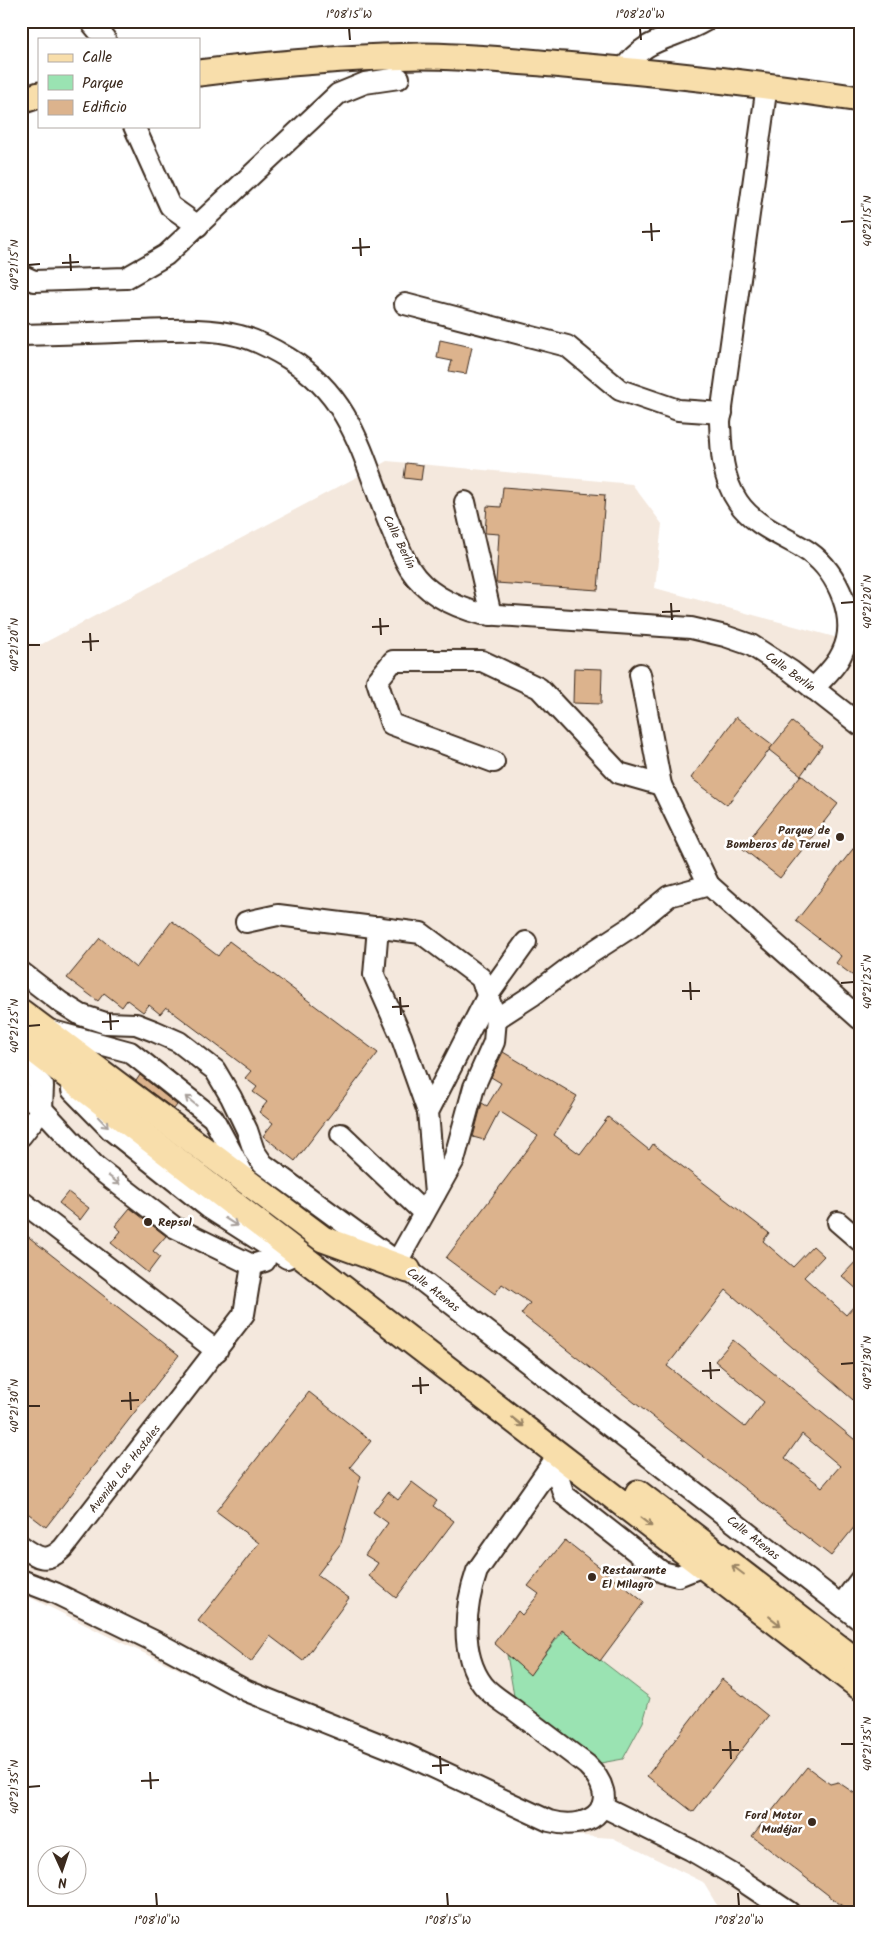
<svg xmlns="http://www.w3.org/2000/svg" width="881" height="1933" viewBox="0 0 881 1933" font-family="Kalam,sans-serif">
  <rect width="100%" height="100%" fill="#fff"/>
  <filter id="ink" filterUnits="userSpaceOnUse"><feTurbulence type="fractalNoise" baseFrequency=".02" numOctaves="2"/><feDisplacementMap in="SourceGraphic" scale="10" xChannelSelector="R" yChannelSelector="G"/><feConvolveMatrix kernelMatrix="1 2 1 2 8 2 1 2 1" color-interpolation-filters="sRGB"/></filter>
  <g filter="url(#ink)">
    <polygon fill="#f4e8dd" points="387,461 632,484 662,524 655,588 860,644 860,1912 721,1912 703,1882 613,1838 552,1834 398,1761 269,1711 120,1642 21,1593 21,643 42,644"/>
    <polygon fill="#9ae3b2" stroke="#6a8668" points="563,1631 650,1698 643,1722 623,1759 595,1764 514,1696 507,1655 530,1674"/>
    <g fill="#dcb38d" stroke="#3b2a1e" fill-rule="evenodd">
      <polygon points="440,340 472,347 466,374 449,371 452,361 437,358"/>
      <polygon points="406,463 423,465 421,480 404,478"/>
      <polygon points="503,487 605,495 598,590 496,583 499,534 485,533 487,506 501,507"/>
      <polygon points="574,668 602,669 601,704 573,703"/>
      <polygon points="736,717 773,745 727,805 691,778"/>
      <polygon points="792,722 822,746 801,775 769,750"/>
      <polygon points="801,775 838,804 780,878 742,848"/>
      <polygon points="860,840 860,981 836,963 841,956 796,921"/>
      <polygon points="172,921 218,956 229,941 378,1053 295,1161 263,1136 273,1123 259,1112 267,1102 253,1092 257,1087 245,1078 251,1071 166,1007 160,1014 149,1005 143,1012 127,1000 122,1007 104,993 98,1001 67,978 100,938 136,968"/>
      <path d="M503 1052 577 1096 554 1135 580 1154 608 1117 649 1150 653 1144 769 1233 763 1241 793 1267 813 1246 824 1256 804 1277 846 1315 860 1299V1406L726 1290 667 1366 745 1427 764 1402 715 1361 733 1340 860 1444V1520L831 1556 521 1314 530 1303 502 1284 495 1294 446 1258 538 1136 499 1111 484 1140 473 1137 482 1103 487 1106 501 1083 491 1077ZM802 1434 840 1466 822 1487 785 1458Z"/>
      <polygon points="140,1075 177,1105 174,1109 136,1081"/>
      <polygon points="68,1192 89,1208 80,1220 59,1203"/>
      <polygon points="130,1208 166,1236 153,1251 160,1257 148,1273 111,1243 121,1231 115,1226"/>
      <polygon points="21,1231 179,1355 46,1527 21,1508"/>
      <polygon points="860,1257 860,1292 842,1276"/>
      <polygon points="309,1392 371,1441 350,1467 361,1476 341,1543 317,1575 349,1598 303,1661 270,1636 251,1662 198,1621 259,1543 216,1511"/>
      <polygon points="412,1482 437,1501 433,1506 454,1521 396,1598 369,1576 378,1563 365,1555 388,1523 373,1512 388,1492 398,1500"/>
      <polygon points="565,1540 644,1602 600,1661 562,1630 530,1675 494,1643 518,1611 522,1615 539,1594 528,1586"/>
      <polygon points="722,1679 768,1716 693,1812 647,1776"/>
      <polygon points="807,1767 830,1784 838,1782 860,1797 860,1912 850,1912 752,1836"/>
    </g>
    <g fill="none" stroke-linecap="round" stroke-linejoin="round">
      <g stroke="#3b2a1e" stroke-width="24">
        <g id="minor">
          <polyline points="90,21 105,39"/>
          <path d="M623 70C646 36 673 40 705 21"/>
          <path d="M767 85 720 422C721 449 722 479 738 502 755 527 785 536 809 552 838 572 859 620 842 653 836 667 823 678 813 689"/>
          <polyline points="134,126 170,206 198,226"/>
          <polyline points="21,275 34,281 126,278 166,255 338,94 365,83 399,78"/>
          <polyline points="405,304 567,346 620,390 678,410 722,413"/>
          <path d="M21 335C60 334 99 333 138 331 172 330 207 327 240 336 257 340 273 349 288 358 355 399 363 461 391 528 397 542 402 556 410 569 426 594 455 607 482 614L691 628 725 636 751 645 791 671 860 725"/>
          <polyline points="465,502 491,615"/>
          <polyline points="640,674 661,785 709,885 860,1019"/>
          <polyline points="494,762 391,724 377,681 393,661 482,661 539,688 619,773 661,785"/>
          <polyline points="246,922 278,915 421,933 481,978 496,1019 494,1042 474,1087 454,1160 397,1262"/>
          <polyline points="378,927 374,975 401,1036 428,1112"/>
          <polyline points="21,972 60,1002 81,1015 105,1023 136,1024 154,1031 179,1042 215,1070 231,1097 247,1130 254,1151 263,1164 408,1270 860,1620"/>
          <polyline points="496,1019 533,995 574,964 631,927 669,896 709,885"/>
          <polyline points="49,1030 130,1052 213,1118 247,1181"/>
          <polyline points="21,1062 43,1086 42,1109 21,1136"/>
          <polyline points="72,1090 111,1130 209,1208 287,1258"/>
          <polyline points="21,1091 42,1109 95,1166 174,1227 252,1265 265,1261"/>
          <polyline points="341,1134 424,1213"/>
          <polyline points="435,1194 428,1112 488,995 526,942"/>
          <polyline points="21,1201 217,1351"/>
          <polyline points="838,1222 860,1241"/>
          <polyline points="559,1454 559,1480 564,1495 662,1572 678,1576 703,1566"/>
          <path d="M21 1546C38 1558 47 1564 63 1548L244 1314 252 1265"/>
          <path d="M21 1580 55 1593 156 1642 247 1691 407 1755 549 1821C595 1833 624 1802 587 1765 562 1746 538 1728 513 1709 504 1702 491 1695 483 1685 459 1653 465 1606 477 1571L559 1454"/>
          <polyline points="841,1605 860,1580"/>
          <polyline points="602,1806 691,1850 732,1874 789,1912"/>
        </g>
      </g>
      <g stroke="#3b2a1e" stroke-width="29">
        <g id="major">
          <path d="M199 73C272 64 347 57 421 56 468 56 516 61 564 65 663 73 761 84 860 99"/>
          <polyline points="21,101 39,95"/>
          <polyline points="21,1012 323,1239 408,1270"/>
          <polyline points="21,1040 860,1687"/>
          <polyline points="638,1493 860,1664"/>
        </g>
      </g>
      <use href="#minor" stroke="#fff" stroke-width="20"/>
      <use href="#major" stroke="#f8deab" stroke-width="25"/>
    </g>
    <defs><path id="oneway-shaft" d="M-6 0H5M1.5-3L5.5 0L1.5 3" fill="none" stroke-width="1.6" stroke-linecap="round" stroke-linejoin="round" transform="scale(1.25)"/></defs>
    <g stroke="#a79f9a">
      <use href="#oneway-shaft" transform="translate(191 1101) rotate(-141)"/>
      <use href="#oneway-shaft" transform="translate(103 1122) rotate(46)"/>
      <use href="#oneway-shaft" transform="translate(114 1180) rotate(38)"/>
      <use href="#oneway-shaft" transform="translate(231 1222) rotate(33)"/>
    </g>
    <g stroke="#9a8464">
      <use href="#oneway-shaft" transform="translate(518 1422) rotate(38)"/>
      <use href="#oneway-shaft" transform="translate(646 1522) rotate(38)"/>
      <use href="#oneway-shaft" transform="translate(738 1570) rotate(-143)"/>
      <use href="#oneway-shaft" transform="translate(775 1621) rotate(38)"/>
    </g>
  </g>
  <path fill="none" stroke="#3b2a1e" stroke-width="2" d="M349 28 350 40M640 28 641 40M841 222 854 221M651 223 652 241M642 232 660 231M360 238 361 256M352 248 370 247M70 254 71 271M62 263 79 262M28 265 40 264M671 603 672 620M841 603 854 602M662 612 680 611M380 618 381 635M372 627 389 626M90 633 91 651M82 642 99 641M28 645H40M690 982 691 1000M841 983 854 982M682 991H700M400 997 401 1015M392 1007 409 1006M110 1013 111 1030M102 1022 119 1021M28 1026 40 1025M710 1362 711 1379M841 1364 854 1363M702 1371 720 1370M420 1377 421 1394M412 1386 429 1385M130 1392 131 1410M121 1401 139 1400M28 1406H40M730 1741 731 1759M841 1744H854M722 1750H739M440 1756 441 1774M432 1766 449 1765M150 1772 151 1789M141 1781 159 1780M28 1787 40 1786M156 1893 157 1906M447 1893 448 1906M738 1893 739 1906"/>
  <g fill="#3b2a1e" stroke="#fff" stroke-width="2">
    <circle cx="840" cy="837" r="5"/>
    <circle cx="148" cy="1222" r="5"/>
    <circle cx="592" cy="1577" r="5"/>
    <circle cx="812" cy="1822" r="5"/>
  </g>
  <g text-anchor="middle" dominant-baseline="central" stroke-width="5" stroke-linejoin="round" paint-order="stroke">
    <g font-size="12" fill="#3b2a1e" stroke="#fff">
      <text transform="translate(399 542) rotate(64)">Calle Berlín</text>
      <text transform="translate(790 672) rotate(36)">Calle Berlín</text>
      <text transform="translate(433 1290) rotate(38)">Calle Atenas</text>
      <text transform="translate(125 1469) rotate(-52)">Avenida Los Hostales</text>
      <text transform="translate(753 1538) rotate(38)">Calle Atenas</text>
    </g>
    <g font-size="12" font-weight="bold" fill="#3b2a1e" stroke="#fff" text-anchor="end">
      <text x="830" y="830">Parque de<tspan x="830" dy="14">Bomberos de Teruel</tspan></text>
      <text x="158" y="1222" text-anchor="start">Repsol</text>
      <text x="602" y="1570" text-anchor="start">Restaurante<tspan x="602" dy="14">El Milagro</tspan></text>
      <text x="802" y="1815">Ford Motor<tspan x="802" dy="14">Mudéjar</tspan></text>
    </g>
  </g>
  <rect width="881" height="1933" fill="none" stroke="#fff" stroke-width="55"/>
  <rect x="38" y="38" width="162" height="90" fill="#ffffff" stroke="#b1aaa5"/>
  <rect x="48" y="54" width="25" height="8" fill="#f8deab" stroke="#b1aaa5"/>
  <text x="82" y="62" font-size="15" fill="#3b2a1e">Calle</text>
  <rect x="48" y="75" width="25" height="15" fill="#9ae3b2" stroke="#b1aaa5"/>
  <text x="82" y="88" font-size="15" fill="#3b2a1e">Parque</text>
  <rect x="48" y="100" width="25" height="15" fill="#dcb38d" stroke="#b1aaa5"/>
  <text x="82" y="112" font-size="15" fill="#3b2a1e">Edificio</text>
  <g transform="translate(62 1870) rotate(177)"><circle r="24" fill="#ffffff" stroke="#b1aaa5"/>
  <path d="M0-4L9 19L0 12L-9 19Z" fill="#3b2a1e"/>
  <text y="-8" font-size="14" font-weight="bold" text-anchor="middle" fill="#3b2a1e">N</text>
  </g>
  <rect x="28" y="28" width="826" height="1878" fill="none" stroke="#3b2a1e" stroke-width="2"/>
  <g font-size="12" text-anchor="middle" fill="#3b2a1e">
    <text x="349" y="18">1°08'15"W</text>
    <text x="640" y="18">1°08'20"W</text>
    <text transform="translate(867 221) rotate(-90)" y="4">40°21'15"N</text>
    <text transform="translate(14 265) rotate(-90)" y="4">40°21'15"N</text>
    <text transform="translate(867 602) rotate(-90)" y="4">40°21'20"N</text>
    <text transform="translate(14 645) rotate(-90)" y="4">40°21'20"N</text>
    <text transform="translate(867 982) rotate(-90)" y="4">40°21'25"N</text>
    <text transform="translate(14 1026) rotate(-90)" y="4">40°21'25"N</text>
    <text transform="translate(867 1363) rotate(-90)" y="4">40°21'30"N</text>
    <text transform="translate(14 1406) rotate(-90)" y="4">40°21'30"N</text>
    <text transform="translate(867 1744) rotate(-90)" y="4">40°21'35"N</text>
    <text transform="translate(14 1787) rotate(-90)" y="4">40°21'35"N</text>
    <text x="157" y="1924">1°08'10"W</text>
    <text x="448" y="1924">1°08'15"W</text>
    <text x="739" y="1924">1°08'20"W</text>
  </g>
</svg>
